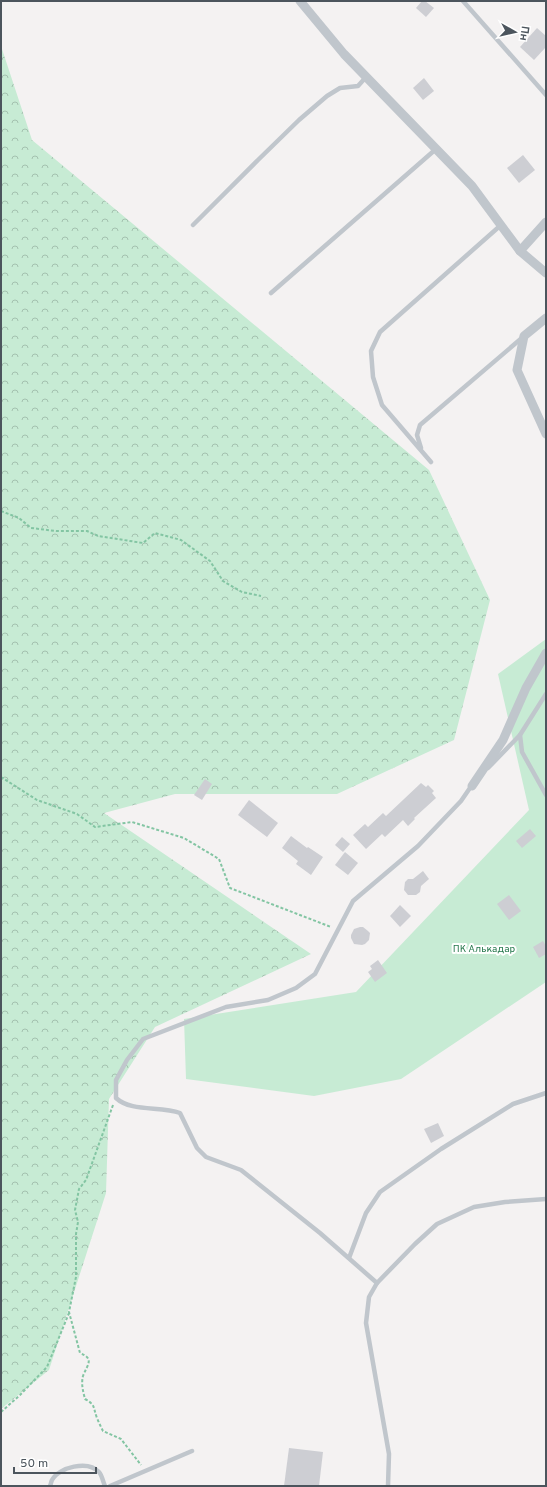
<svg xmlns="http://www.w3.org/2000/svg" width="547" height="1487" viewBox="0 0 547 1487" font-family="Overpass,sans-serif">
  <defs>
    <pattern id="forest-crowns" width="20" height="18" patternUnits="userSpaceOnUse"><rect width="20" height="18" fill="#c7ebd4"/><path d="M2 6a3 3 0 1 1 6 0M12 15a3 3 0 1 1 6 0" fill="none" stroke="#a4c1af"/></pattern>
  </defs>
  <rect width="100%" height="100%" fill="#f4f2f2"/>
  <polygon fill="#c7ebd4" points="546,639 546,982 401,1079 314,1096 186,1079 184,1019 356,992 529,810 498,674"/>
  <polygon fill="url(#forest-crowns)" points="1,46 32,140 429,470 490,600 454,740 337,794 175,794 104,813 311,954 155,1027 109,1099 106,1193 49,1370 1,1409"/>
  <g fill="#cdced3">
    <polygon points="422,1 425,1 434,8 426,17 416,8"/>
    <polygon points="537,28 546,36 546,47 534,60 520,47"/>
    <polygon points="424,78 434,91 423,100 413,88"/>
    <polygon points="523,155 535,170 519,183 507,168"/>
    <polygon points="205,779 212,784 202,800 194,795"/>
    <polygon points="421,783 426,787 428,785 434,791 432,793 436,798 414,818 415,819 408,826 403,820 385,837 382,834 366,849 353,835 365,824 368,827 383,813 386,816"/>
    <polygon points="249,800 278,823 267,837 238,815"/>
    <polygon points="530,829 536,836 522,848 516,841"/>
    <polygon points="291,836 307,848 308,847 323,857 311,875 296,864 298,861 282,848"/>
    <polygon points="342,837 350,844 343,852 335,845"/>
    <polygon points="345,852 358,863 348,875 335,865"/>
    <polygon points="423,871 429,879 421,886 420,892 416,895 408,895 404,890 405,882 408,879 413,879"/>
    <polygon points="509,895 521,911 509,920 497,904"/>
    <polygon points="400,905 411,916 400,927 390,916"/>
    <polygon points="360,927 363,927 368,931 370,933 369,940 365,944 362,945 354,944 351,938 351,935 354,929"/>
    <polygon points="543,941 546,946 546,954 539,958 533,947"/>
    <polygon points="378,960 387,973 375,982 368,972 372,969 370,966"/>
    <polygon points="438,1123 444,1136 431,1143 424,1129"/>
    <polygon points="289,1448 323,1452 319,1486 284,1486"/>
  </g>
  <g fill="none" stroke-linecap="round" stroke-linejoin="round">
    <g stroke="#83c5a3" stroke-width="2" stroke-dasharray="3 2" stroke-linecap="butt">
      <polyline points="1,511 19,518 31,528 56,531 87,531 98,536 143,543 155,533 181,540 210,561 223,581 242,592 261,596"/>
      <polyline points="1,777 37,800 77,814 95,827 132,822 184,838 219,859 230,888 331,927"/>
      <path d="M113 1105 86 1180 79 1189 75 1210 78 1222 76 1234V1277L69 1312 80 1353C95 1359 87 1365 83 1376 81 1384 83 1391 85 1399 96 1405 93 1408 97 1418 99 1423 101 1427 103 1431L121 1439 141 1465"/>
      <polyline points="1,1412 20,1395 47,1367 69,1313"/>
    </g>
    <g stroke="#c0c6cc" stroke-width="4.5">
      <polyline points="463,1 546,95"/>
      <polyline points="193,225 258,160 299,120 327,96 340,88 358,86 366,77"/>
      <polyline points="271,293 436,149"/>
      <polyline points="421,448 417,435 420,425 523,337"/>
      <polyline points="431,462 382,405 373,377 371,351 380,332 501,225"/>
      <polyline points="546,694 520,735 522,752 546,795"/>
      <polyline points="488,768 520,735"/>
      <polyline points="349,1258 366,1213 380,1192 441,1149 513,1104 546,1093"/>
      <path d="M377 1283 320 1233 241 1170 206 1157 197 1148 180 1113C160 1106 131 1112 116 1098V1080L127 1060 143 1039 226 1007 268 1000 296 988 315 974 353 901 418 846 461 801 472 785"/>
      <path d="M50 1486C51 1484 51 1482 52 1480 59 1467 88 1460 99 1472 102 1475 103 1482 105 1486"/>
      <polyline points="110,1486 192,1451"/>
      <polyline points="388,1486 389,1454 366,1323 369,1297 377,1283 415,1244 437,1224 474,1207 505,1202 546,1199"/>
    </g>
    <g stroke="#c0c6cc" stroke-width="9">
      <polyline points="300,1 344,54 472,186 520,251 546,273"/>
      <polyline points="520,251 546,222"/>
      <polyline points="546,318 524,336 517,370 546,434"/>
      <polyline points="472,786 503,740 526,688 546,653"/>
    </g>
  </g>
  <g text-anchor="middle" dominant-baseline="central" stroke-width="4" stroke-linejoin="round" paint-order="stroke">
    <g font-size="10" fill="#24774b" stroke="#fff">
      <text x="484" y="949">ПК Алькадар</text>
    </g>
  </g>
  <rect width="547" height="1487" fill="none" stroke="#4c555d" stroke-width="4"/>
  <g transform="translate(515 32) rotate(98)" stroke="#ffffff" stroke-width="3" paint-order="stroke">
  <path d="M0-3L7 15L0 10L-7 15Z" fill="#4c555d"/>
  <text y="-6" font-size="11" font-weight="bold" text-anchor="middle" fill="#4c555d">Пн</text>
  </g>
  <path d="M14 1467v6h82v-6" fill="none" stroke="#4c555d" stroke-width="2"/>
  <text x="20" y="1467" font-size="12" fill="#4c555d" stroke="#ffffff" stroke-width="3" paint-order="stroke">50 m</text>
</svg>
